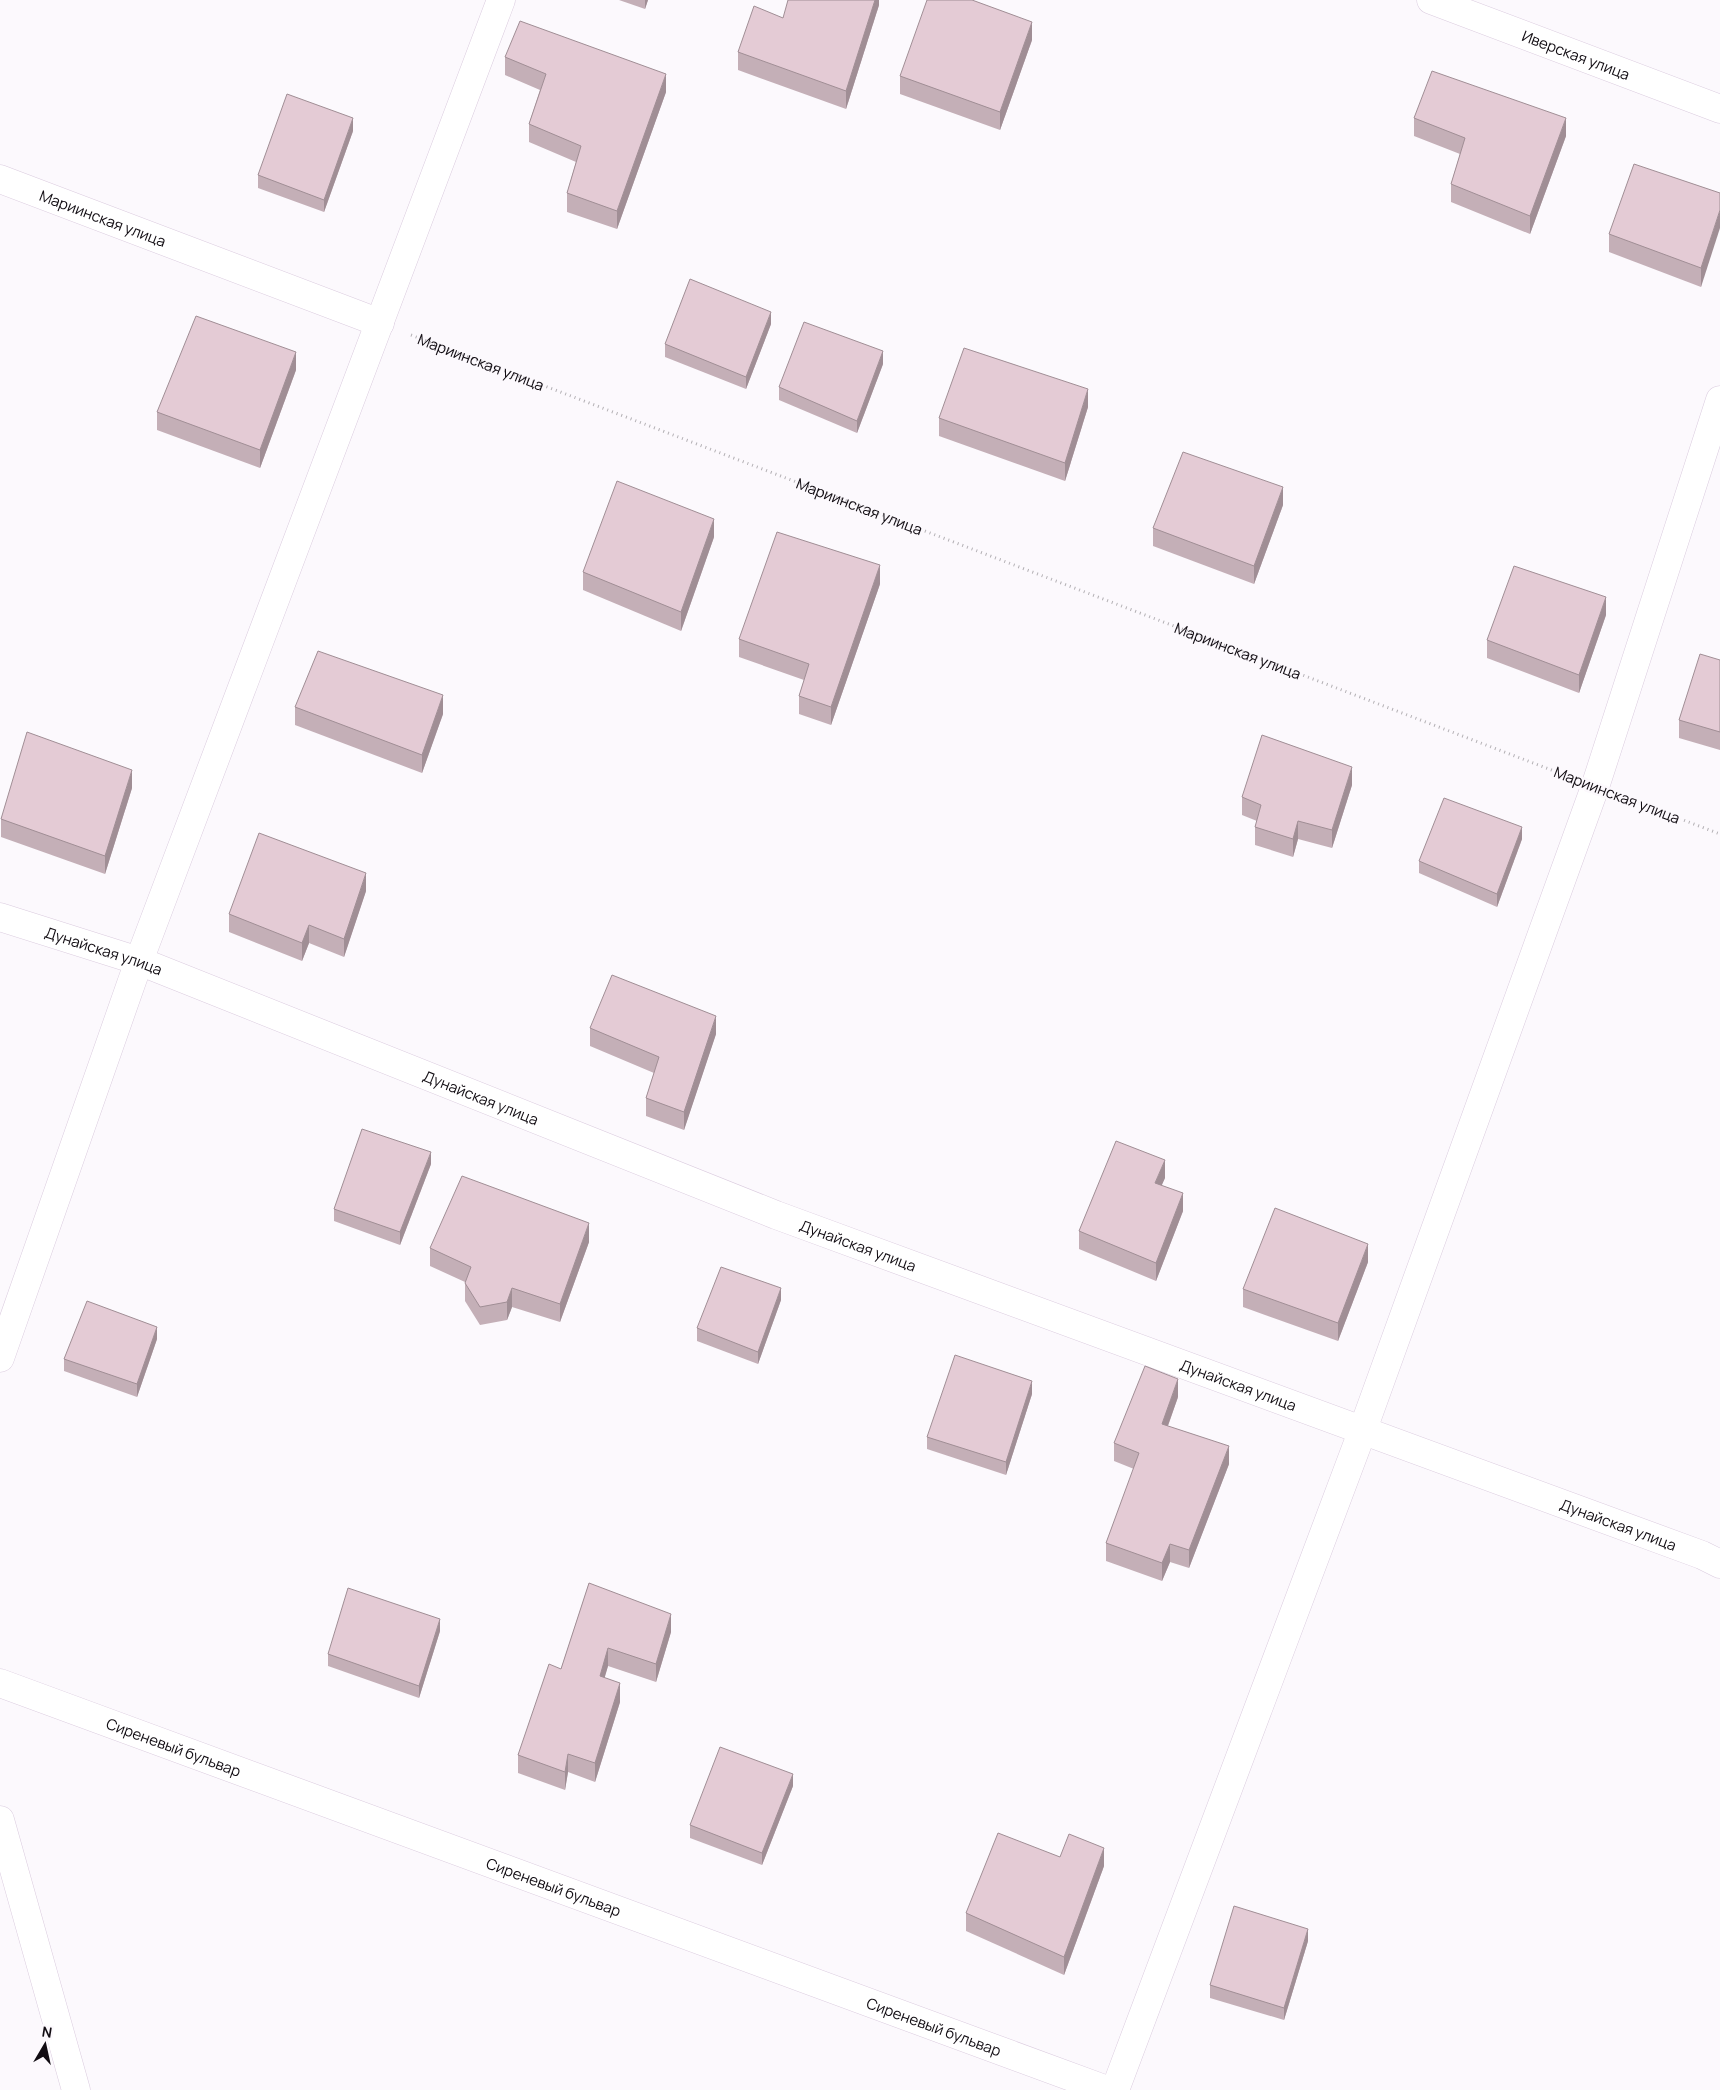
<svg xmlns="http://www.w3.org/2000/svg" width="1720" height="2090" viewBox="0 0 1720 2090" font-family="Manrope,sans-serif">
  <rect width="100%" height="100%" fill="#fcf9fd"/>
  <g fill="none" stroke-linecap="round" stroke-linejoin="round">
    <g stroke="#dbccdf" stroke-width="29">
      <g id="minor">
        <path id="s2" d="M1431 0 1720 109"/>
        <path id="s3" d="M0 179 380 323"/>
        <path id="s4" d="M0 917 139 961 776 1215 1702 1555 1720 1564"/>
        <polyline points="0,1358 139,961 501,0"/>
        <path id="s5" d="M0 1683 1107 2090"/>
        <polyline points="0,1820 76,2090"/>
        <polyline points="1115,2090 1362,1432 1595,787 1720,400"/>
      </g>
    </g>
    <g stroke="#b3b0b4" stroke-width="3" stroke-dasharray="1 4" stroke-linecap="butt">
      <path id="s1" d="M411 335 1562 774"/>
      <polyline points="1628,799 1720,834"/>
    </g>
    <use href="#minor" stroke="#fff" stroke-width="28"/>
  </g>
  <g fill="#c4afb7">
    <polygon points="619,0 648,0 645,9"/>
    <polygon points="879,0 879,5 846,109 738,70 738,52 783,18"/>
    <polygon points="1032,40 1000,130 900,94 900,76"/>
    <polygon points="505,57 666,92 617,229 567,212 567,193 576,162 529,142 529,124 540,90 505,75"/>
    <polygon points="1414,118 1566,136 1530,234 1451,202 1451,184 1460,154 1414,136"/>
    <polygon points="353,131 324,212 258,188 258,175"/>
    <polygon points="1720,193 1701,287 1609,252 1609,234"/>
    <polygon points="771,324 746,389 665,357 665,344"/>
    <polygon points="883,364 857,433 779,400 779,387"/>
    <polygon points="296,370 260,468 157,430 157,412"/>
    <polygon points="1088,407 1065,481 939,436 939,418"/>
    <polygon points="1283,505 1254,584 1153,546 1153,528"/>
    <polygon points="714,537 681,631 583,590 583,572"/>
    <polygon points="880,584 831,725 799,714 799,696 804,680 739,657 739,639"/>
    <polygon points="1606,615 1579,693 1487,658 1487,640"/>
    <polygon points="1720,660 1720,750 1679,738 1679,720"/>
    <polygon points="295,707 443,714 422,773 295,725"/>
    <polygon points="1352,785 1332,848 1298,839 1293,857 1255,845 1255,827 1257,821 1242,815 1242,797"/>
    <polygon points="132,788 105,874 1,837 1,819"/>
    <polygon points="1522,839 1497,907 1419,873 1419,861"/>
    <polygon points="366,891 344,957 309,943 302,961 229,932 229,914"/>
    <polygon points="590,1028 716,1034 684,1130 646,1116 646,1098 654,1073 590,1046"/>
    <polygon points="431,1164 400,1245 334,1221 334,1209"/>
    <polygon points="1165,1178 1161,1185 1183,1211 1156,1281 1079,1249 1079,1231"/>
    <polygon points="589,1242 560,1322 512,1307 507,1320 480,1325 465,1301 465,1282 430,1266 430,1248"/>
    <polygon points="1368,1262 1338,1341 1243,1307 1243,1289"/>
    <polygon points="781,1300 758,1364 697,1341 697,1328"/>
    <polygon points="157,1339 137,1397 64,1371 64,1359"/>
    <polygon points="1032,1394 1006,1475 927,1449 927,1437"/>
    <polygon points="1178,1397 1168,1426 1229,1464 1189,1568 1170,1562 1162,1581 1106,1561 1106,1543 1134,1469 1114,1461 1114,1443"/>
    <polygon points="589,1583 671,1632 656,1682 608,1666 604,1678 620,1702 595,1782 568,1772 565,1790 518,1773 518,1755 561,1669"/>
    <polygon points="440,1631 419,1698 328,1666 328,1654"/>
    <polygon points="793,1786 762,1865 690,1838 690,1825"/>
    <polygon points="1060,1857 1104,1866 1064,1975 966,1931 966,1913"/>
    <polygon points="1308,1941 1284,2020 1210,1998 1210,1985"/>
  </g>
  <g fill="#a08e95">
    <polygon points="645,0 648,0 645,9"/>
    <polygon points="875,0 879,0 879,5 846,109 846,91"/>
    <polygon points="1032,22 1032,40 1000,130 1000,112"/>
    <polygon points="666,74 666,92 617,229 617,211"/>
    <polygon points="353,118 353,131 324,212 324,200"/>
    <polygon points="1566,118 1566,136 1530,234 1530,216"/>
    <polygon points="1720,210 1720,228 1701,287 1701,268"/>
    <polygon points="771,312 771,324 746,389 746,377"/>
    <polygon points="883,351 883,364 857,433 857,421"/>
    <polygon points="296,352 296,370 260,468 260,450"/>
    <polygon points="1088,389 1088,407 1065,481 1065,463"/>
    <polygon points="1283,487 1283,505 1254,584 1254,566"/>
    <polygon points="714,519 714,537 681,631 681,612"/>
    <polygon points="880,565 880,584 831,725 831,707"/>
    <polygon points="1606,597 1606,615 1579,693 1579,675"/>
    <polygon points="443,695 443,714 422,773 422,755"/>
    <polygon points="1352,767 1352,785 1332,848 1332,830"/>
    <polygon points="132,770 132,788 105,874 105,856"/>
    <polygon points="1298,821 1298,839 1293,857 1293,839"/>
    <polygon points="1522,827 1522,839 1497,907 1497,894"/>
    <polygon points="366,873 366,891 344,957 344,939"/>
    <polygon points="309,925 309,943 302,961 302,943"/>
    <polygon points="716,1016 716,1034 684,1130 684,1112"/>
    <polygon points="431,1152 431,1164 400,1245 400,1232"/>
    <polygon points="1165,1160 1165,1178 1155,1201 1155,1183"/>
    <polygon points="1183,1193 1183,1211 1156,1281 1156,1263"/>
    <polygon points="589,1223 589,1242 560,1322 560,1304"/>
    <polygon points="1368,1244 1368,1262 1338,1341 1338,1323"/>
    <polygon points="512,1288 512,1307 507,1320 507,1302"/>
    <polygon points="781,1288 781,1300 758,1364 758,1352"/>
    <polygon points="157,1327 157,1339 137,1397 137,1384"/>
    <polygon points="1178,1379 1178,1397 1162,1442 1162,1424"/>
    <polygon points="1032,1381 1032,1394 1006,1475 1006,1462"/>
    <polygon points="1229,1446 1229,1464 1189,1568 1189,1550"/>
    <polygon points="1170,1544 1170,1562 1162,1581 1162,1563"/>
    <polygon points="671,1614 671,1632 656,1682 656,1664"/>
    <polygon points="440,1619 440,1631 419,1698 419,1686"/>
    <polygon points="608,1648 608,1666 600,1694 600,1676"/>
    <polygon points="620,1683 620,1702 595,1782 595,1763"/>
    <polygon points="568,1754 568,1772 565,1790 565,1772"/>
    <polygon points="793,1774 793,1786 762,1865 762,1853"/>
    <polygon points="1104,1848 1104,1866 1064,1975 1064,1957"/>
    <polygon points="1308,1929 1308,1941 1284,2020 1284,2008"/>
  </g>
  <g fill="#e4cbd5" stroke="#a08e95">
    <polygon points="788,0 875,0 846,91 738,52 754,6 783,18"/>
    <polygon points="927,0 972,0 1032,22 1000,112 900,76"/>
    <polygon points="520,21 666,74 617,211 567,193 581,146 529,124 546,74 505,57"/>
    <polygon points="1432,71 1566,118 1530,216 1451,184 1465,138 1414,118"/>
    <polygon points="287,94 353,118 324,200 258,175"/>
    <polygon points="1634,164 1720,193 1720,210 1701,268 1609,234"/>
    <polygon points="690,279 771,312 746,377 665,344"/>
    <polygon points="196,316 296,352 260,450 157,412"/>
    <polygon points="804,322 883,351 857,421 779,387"/>
    <polygon points="964,348 1088,389 1065,463 939,418"/>
    <polygon points="1183,452 1283,487 1254,566 1153,528"/>
    <polygon points="617,481 714,519 681,612 583,572"/>
    <polygon points="777,532 880,565 831,707 799,696 809,664 739,639"/>
    <polygon points="1514,566 1606,597 1579,675 1487,640"/>
    <polygon points="318,651 443,695 422,755 295,707"/>
    <polygon points="1700,654 1720,660 1720,732 1679,720"/>
    <polygon points="27,732 132,770 105,856 1,819"/>
    <polygon points="1262,735 1352,767 1332,830 1298,821 1293,839 1255,827 1261,805 1242,797"/>
    <polygon points="1444,798 1522,827 1497,894 1419,861"/>
    <polygon points="259,833 366,873 344,939 309,925 302,943 229,914"/>
    <polygon points="612,975 716,1016 684,1112 646,1098 659,1057 590,1028"/>
    <polygon points="362,1129 431,1152 400,1232 334,1209"/>
    <polygon points="1116,1141 1165,1160 1155,1183 1183,1193 1156,1263 1079,1231"/>
    <polygon points="462,1176 589,1223 560,1304 512,1288 507,1302 480,1307 465,1283 471,1267 430,1248"/>
    <polygon points="1275,1208 1368,1244 1338,1323 1243,1289"/>
    <polygon points="721,1267 781,1288 758,1352 697,1328"/>
    <polygon points="87,1301 157,1327 137,1384 64,1359"/>
    <polygon points="955,1355 1032,1381 1006,1462 927,1437"/>
    <polygon points="1145,1366 1178,1379 1162,1424 1229,1446 1189,1550 1170,1544 1162,1563 1106,1543 1139,1453 1114,1443"/>
    <polygon points="589,1583 671,1614 656,1664 608,1648 600,1676 620,1683 595,1763 568,1754 565,1772 518,1755 549,1664 561,1669"/>
    <polygon points="348,1588 440,1619 419,1686 328,1654"/>
    <polygon points="720,1747 793,1774 762,1853 690,1825"/>
    <polygon points="998,1833 1060,1857 1069,1834 1104,1848 1064,1957 966,1913"/>
    <polygon points="1234,1906 1308,1929 1284,2008 1210,1985"/>
  </g>
  <g text-anchor="middle" dominant-baseline="central" stroke-width="5" stroke-linejoin="round" paint-order="stroke">
    <g font-size="15" fill="#110c12" stroke="#fcf9fd">
      <text stroke="none"><textPath href="#s2" startOffset="155">Иверская улица</textPath></text>
      <text stroke="none"><textPath href="#s3" startOffset="110">Мариинская улица</textPath></text>
      <text stroke="none"><textPath href="#s1" startOffset="75">Мариинская улица</textPath></text>
      <text stroke="none"><textPath href="#s1" startOffset="480">Мариинская улица</textPath></text>
      <text stroke="none"><textPath href="#s1" startOffset="885">Мариинская улица</textPath></text>
      <text transform="translate(1617 795) rotate(21)">Мариинская улица</text>
      <text stroke="none"><textPath href="#s4" startOffset="109">Дунайская улица</textPath></text>
      <text stroke="none"><textPath href="#s4" startOffset="514">Дунайская улица</textPath></text>
      <text stroke="none"><textPath href="#s4" startOffset="919">Дунайская улица</textPath></text>
      <text stroke="none"><textPath href="#s4" startOffset="1324">Дунайская улица</textPath></text>
      <text stroke="none"><textPath href="#s4" startOffset="1729">Дунайская улица</textPath></text>
      <text stroke="none"><textPath href="#s5" startOffset="185">Сиреневый бульвар</textPath></text>
      <text stroke="none"><textPath href="#s5" startOffset="590">Сиреневый бульвар</textPath></text>
      <text stroke="none"><textPath href="#s5" startOffset="995">Сиреневый бульвар</textPath></text>
    </g>
  </g>
  <g transform="translate(45 2045) rotate(9)" stroke="#fcf9fd" stroke-width="4" paint-order="stroke">
  <path d="M0-4L9 19L0 12L-9 19Z" fill="#110c12"/>
  <text y="-8" font-size="14" font-weight="bold" text-anchor="middle" fill="#110c12">N</text>
  </g>
</svg>
